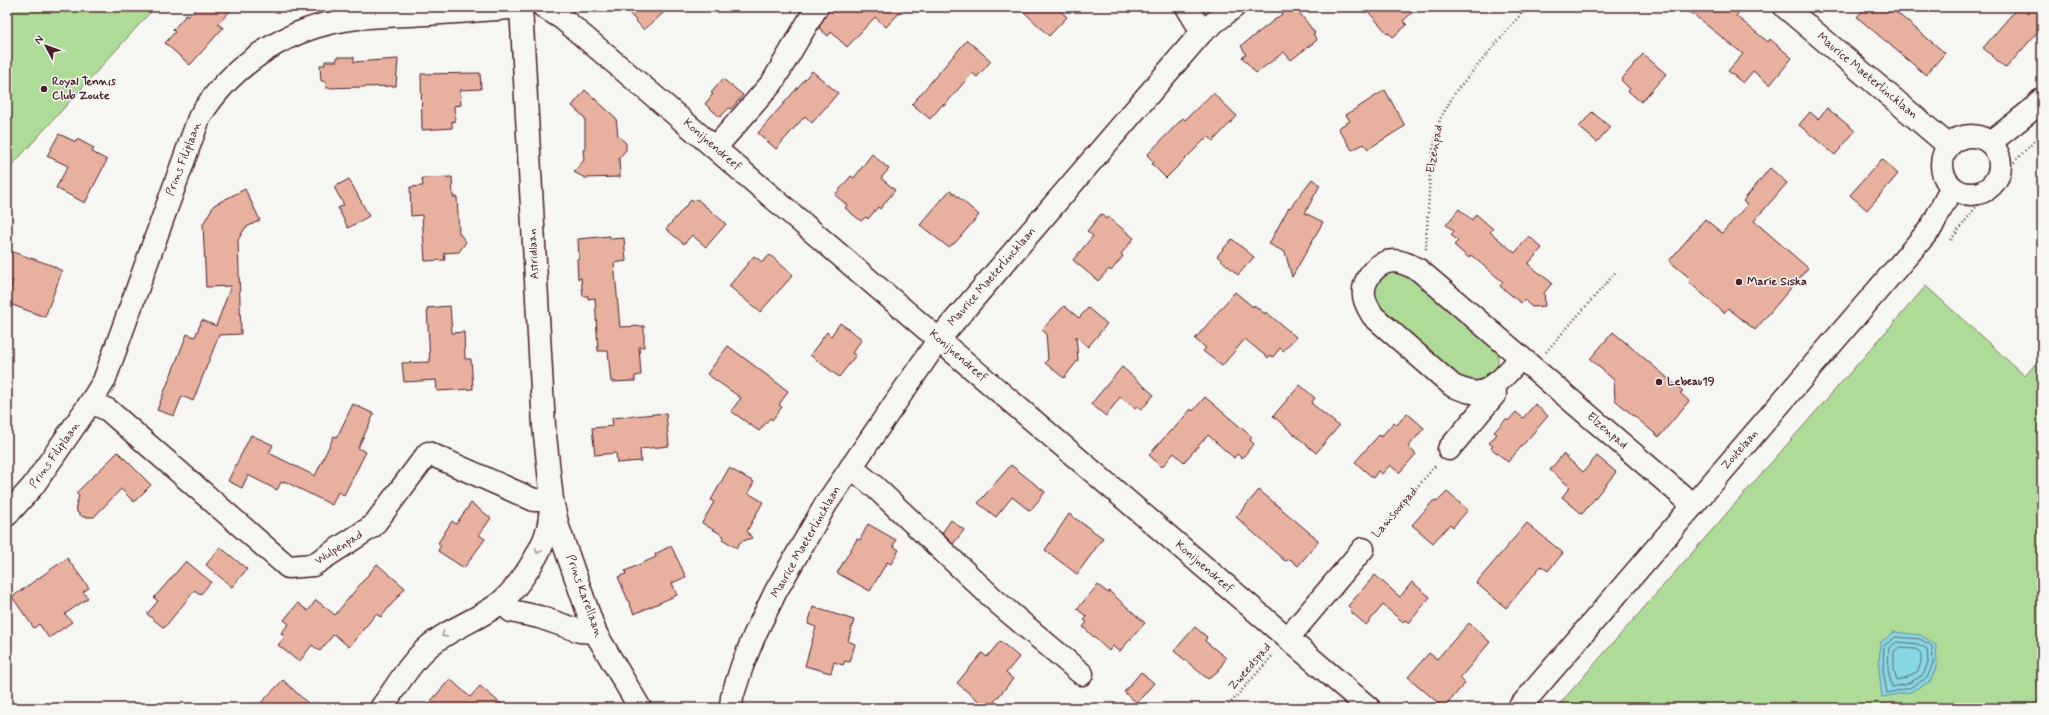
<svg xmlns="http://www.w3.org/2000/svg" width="2049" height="715" viewBox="0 0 2049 715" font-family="Mynerve,sans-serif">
  <rect width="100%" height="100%" fill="#f6f6f2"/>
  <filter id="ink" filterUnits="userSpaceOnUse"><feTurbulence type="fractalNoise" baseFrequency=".025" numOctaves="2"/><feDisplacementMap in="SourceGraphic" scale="8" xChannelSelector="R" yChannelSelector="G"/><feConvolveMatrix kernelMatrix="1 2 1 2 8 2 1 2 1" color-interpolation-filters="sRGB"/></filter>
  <g filter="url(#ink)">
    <g fill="#afdb99" stroke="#7c7d62">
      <polygon points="7,7 155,7 7,171"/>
      <polygon points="1402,268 1498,351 1498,364 1492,376 1482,383 1458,381 1378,311 1371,286 1376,277"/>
      <polygon points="1926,286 2025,376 2042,356 2042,708 1556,708"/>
    </g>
    <polygon fill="#88d7e4" stroke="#6f8d9a" points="1894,632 1921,635 1936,645 1937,664 1931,681 1911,692 1882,697 1879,670 1880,643"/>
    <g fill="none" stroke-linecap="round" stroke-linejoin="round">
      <g stroke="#636975" stroke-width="1">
        <polygon points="1896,637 1920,639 1932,646 1933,663 1927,678 1909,688 1887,693 1883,670 1884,646"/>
        <polygon points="1897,642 1918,644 1927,649 1928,663 1923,675 1907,684 1892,687 1888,670 1889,648"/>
        <polygon points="1899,648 1916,649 1921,653 1921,662 1918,671 1905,678 1897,680 1894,670 1894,652"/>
      </g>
    </g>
    <g fill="#e8b19f" stroke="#4a1f2b">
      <polygon points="197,7 234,7 218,24 223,28 190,65 165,43 175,32 173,30 186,15 188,17"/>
      <polygon points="624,7 670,7 644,30"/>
      <polygon points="829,7 905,7 886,27 875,17 847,47 831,32 828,36 819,28"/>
      <polygon points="1019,7 1056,7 1067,17 1049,36"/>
      <polygon points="1291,7 1295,7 1315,33 1313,34 1317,40 1291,60 1284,52 1256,73 1242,57 1246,54 1241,46"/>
      <polygon points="1364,7 1418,7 1403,21 1407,25 1393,37 1389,33 1388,34"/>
      <polygon points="1684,7 1743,7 1736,16 1768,42 1770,39 1792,58 1770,85 1753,71 1743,83 1728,71 1743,54"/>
      <polygon points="1866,7 1890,7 1945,53 1926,75 1857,17"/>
      <polygon points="2018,7 2042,7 2042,27 2006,68 1983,48"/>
      <polygon points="967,40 991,61 977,77 972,73 944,106 943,104 930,119 912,104"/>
      <polygon points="1643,54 1666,74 1641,102 1628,91 1630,89 1621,80"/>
      <polygon points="337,57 354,57 354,62 398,59 396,86 326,88 325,81 321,81 320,65 325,65 325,61 337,61"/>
      <polygon points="812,71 838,93 812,123 805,116 776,149 758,133"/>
      <polygon points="480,73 481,89 460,90 461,105 454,106 455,122 452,121 452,128 422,130 421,74"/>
      <polygon points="723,79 743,95 731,109 729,108 720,117 705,104 713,94 711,93"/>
      <polygon points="585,90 616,118 618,136 626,143 626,150 619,158 620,177 585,178 574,172 584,160 583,150 585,149 585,118 572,106"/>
      <polygon points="1385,90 1405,126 1368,149 1364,144 1352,150 1338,128 1350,121 1346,115"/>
      <polygon points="1213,93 1237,116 1213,141 1208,136 1166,178 1152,164 1154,162 1147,155 1183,118 1185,120"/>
      <polygon points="1827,108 1855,131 1835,155 1799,125 1810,112 1818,119"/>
      <polygon points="1592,112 1610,127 1597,142 1579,127"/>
      <polygon points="59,134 76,142 77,139 94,148 92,152 107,160 85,203 56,188 68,166 47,156"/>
      <polygon points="872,154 889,169 881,178 895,190 880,209 878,207 868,219 866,217 861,221 845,208 847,205 835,195 851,176 854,178"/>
      <polygon points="1882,159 1898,174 1867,210 1850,195"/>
      <polygon points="1770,168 1787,183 1754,221 1808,268 1755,330 1728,308 1724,313 1689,282 1691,279 1669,261 1705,219 1722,233 1747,205 1743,201"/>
      <polygon points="452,177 453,197 457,197 459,233 466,242 459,252 444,253 445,260 425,261 422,215 411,216 410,187 423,186 422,178"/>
      <polygon points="349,179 369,216 348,228 338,208 344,205 334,187"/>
      <polygon points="1312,179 1320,185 1305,213 1323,222 1292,277 1285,252 1269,244 1289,207 1290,208"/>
      <polygon points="245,189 260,220 245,228 238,240 241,334 219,335 193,401 182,396 174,416 157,410 187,334 195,337 202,320 216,326 231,286 206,287 203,224 214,205"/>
      <polygon points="950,190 979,215 955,243 948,247 920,225"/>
      <polygon points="697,199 726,224 706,247 692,235 684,244 666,229 691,200 694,202"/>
      <polygon points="1459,209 1472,220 1476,214 1493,229 1490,232 1515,253 1529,236 1542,248 1528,264 1552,283 1544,293 1545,306 1532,307 1524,300 1521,303 1500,286 1503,282 1471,255 1469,258 1454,245 1458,241 1451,235 1454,231 1446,225"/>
      <polygon points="1101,214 1106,219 1108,217 1134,238 1121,254 1123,256 1111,271 1109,269 1098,281 1073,260 1093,236 1087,231"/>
      <polygon points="610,236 610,239 624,238 626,261 614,263 620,327 644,326 644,347 639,347 641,375 635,376 635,381 611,382 608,351 598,351 595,298 588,299 588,296 583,296 581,278 578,279 577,259 579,258 578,239"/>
      <polygon points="1232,239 1254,257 1238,275 1217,256"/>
      <polygon points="7,250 51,265 62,271 45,317 7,303 7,296 13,281 7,279"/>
      <polygon points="770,255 793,275 760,312 729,286 754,256 762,262"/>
      <polygon points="1235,292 1253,307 1254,305 1265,314 1266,312 1296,337 1283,351 1280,348 1273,357 1270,355 1268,358 1245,339 1222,366 1203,351 1206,348 1195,339"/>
      <polygon points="450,306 452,333 464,332 465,359 471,359 473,389 437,391 436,380 404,382 402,363 430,362 427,308"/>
      <polygon points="1064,306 1079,318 1088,308 1107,324 1088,347 1076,336 1078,360 1064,378 1045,363 1048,359 1046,333 1042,330"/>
      <polygon points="840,323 862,339 852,353 856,355 839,377 810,355 827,332 831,336"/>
      <polygon points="1613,332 1683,391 1680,393 1689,401 1659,437 1615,400 1614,380 1590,359"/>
      <polygon points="728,346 788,391 779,405 782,407 772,420 770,418 759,431 731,411 741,398 707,374"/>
      <polygon points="1122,367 1154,395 1141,410 1137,406 1135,408 1120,397 1106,416 1091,404"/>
      <polygon points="1300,385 1315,398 1311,403 1339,426 1316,453 1273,416"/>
      <polygon points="1205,397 1252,437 1250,440 1254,444 1242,458 1237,454 1234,458 1208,435 1184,462 1174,453 1162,467 1149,455 1171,430 1172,431 1191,409 1193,411"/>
      <polygon points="353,404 374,414 358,448 366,452 344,495 338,492 332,505 284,481 283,483 281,482 277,490 248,475 242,488 228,481 251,435 273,445 269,453 315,476 334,436 337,437"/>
      <polygon points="1535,404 1548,416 1508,462 1491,448 1493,446 1489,443 1497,434 1494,432 1506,419 1508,421 1516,412 1523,418"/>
      <polygon points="666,413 669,446 640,449 641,461 617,463 616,453 595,455 592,428 613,426 612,418"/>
      <polygon points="1407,413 1424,428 1408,447 1416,454 1399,473 1390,465 1382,474 1378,471 1373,478 1355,462 1379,435 1381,437 1394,422 1397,425"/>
      <polygon points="118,452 151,485 134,502 121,489 94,517 83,517 77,512 76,505 79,496 76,493"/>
      <polygon points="1563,454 1583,472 1597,456 1616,472 1582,514 1562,497 1570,487 1550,470"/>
      <polygon points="1011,465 1045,492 1030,511 1012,497 996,517 978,503"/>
      <polygon points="729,468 754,482 748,493 763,502 747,531 752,538 740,542 737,548 722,539 724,536 702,523 714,502 711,500"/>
      <polygon points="1259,490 1317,539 1318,542 1298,566 1290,559 1285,561 1236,517"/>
      <polygon points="1447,492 1468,510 1453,527 1450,524 1433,543 1412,525 1433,501 1439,500"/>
      <polygon points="471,503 491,518 479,535 485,539 464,568 438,551 441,545 438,543 452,521 456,524"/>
      <polygon points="1069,514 1103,538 1077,574 1045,550"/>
      <polygon points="951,520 964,530 953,544 942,533"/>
      <polygon points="1527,523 1563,553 1548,571 1541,566 1506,608 1476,583"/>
      <polygon points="868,524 896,540 893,546 899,550 891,564 887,562 870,591 837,573 857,539 860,540"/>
      <polygon points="671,546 686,577 672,583 677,595 634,614 618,577 626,574 625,571 656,557 655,554"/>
      <polygon points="220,547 247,569 232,587 206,565"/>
      <polygon points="67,558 89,588 83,592 88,598 65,614 72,622 49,638 39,624 34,628 12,597"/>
      <polygon points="186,561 211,582 200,595 195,590 164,628 147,614 158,601 154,598"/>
      <polygon points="377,564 405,588 381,617 376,614 349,647 334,634 320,651 312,645 299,662 278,645 285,637 281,633 289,624 284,620 298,603 308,611 316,600 335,615"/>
      <polygon points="1375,575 1400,597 1412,582 1430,597 1409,623 1405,620 1403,622 1383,605 1366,625 1350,611 1351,609 1348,606"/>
      <polygon points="1098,585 1108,593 1109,591 1145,623 1119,652 1113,646 1109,651 1083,627 1087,622 1084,620 1087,617 1077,609"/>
      <polygon points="813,607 854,620 848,641 855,644 850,662 845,661 843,665 834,662 831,673 805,666 816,627 808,624"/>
      <polygon points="1469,623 1490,642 1460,678 1465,683 1444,708 1408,677 1429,653 1437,659"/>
      <polygon points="1195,627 1207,637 1205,641 1226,658 1218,671 1208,679 1174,651"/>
      <polygon points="1000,641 1019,657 1006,673 1013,679 989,708 987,708 957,683 982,653 987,657"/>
      <polygon points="1141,672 1154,683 1137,703 1124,692"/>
      <polygon points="450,679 470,697 480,686 506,708 425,708"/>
      <polygon points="283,680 313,708 256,708"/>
    </g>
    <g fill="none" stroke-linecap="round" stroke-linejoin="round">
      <g stroke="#4a1f2b" stroke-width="25">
        <g id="minor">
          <polyline points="521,7 544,426 552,500 558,527 595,632 640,708"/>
          <polyline points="544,7 563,19 654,96 1369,708"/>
          <polyline points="1187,7 1202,32"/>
          <polyline points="1785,7 1949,146"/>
          <circle cx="1971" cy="165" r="29"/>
          <polyline points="1990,143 2034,108 2042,99"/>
          <polyline points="715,148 772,83 817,7"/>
          <path d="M1521 358C1510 369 1497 388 1480 392 1472 394 1461 389 1453 386L1373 316C1369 309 1365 304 1364 296 1362 280 1376 262 1393 261 1402 261 1411 266 1419 270L1693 505"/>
          <polyline points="91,402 108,410 288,567 313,565 373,526 428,453 534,500 552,500"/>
          <polyline points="1449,449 1495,394 1494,384"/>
          <polyline points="851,467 875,487 997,602 1082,674"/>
          <path d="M7 515 33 486 91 402 104 381 199 118C229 68 281 32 339 21 367 15 397 16 426 14 457 12 489 10 520 7"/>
          <polyline points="502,602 511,611 539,617 580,631 595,632"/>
          <polyline points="1288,638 1363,549"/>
          <path d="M381 708C396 688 408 665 427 648 449 628 479 620 501 602 519 587 543 550 548 528 550 521 550 514 551 507"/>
          <polyline points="731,708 732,697 742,666 755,634 776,591 826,504 939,339 1202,32 1234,7"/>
          <polyline points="1519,708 1931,228 1952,187"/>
        </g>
      </g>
      <g stroke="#4a1f2b" stroke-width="2.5" stroke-dasharray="1 3" stroke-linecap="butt">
        <polyline points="1951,240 1993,184 2042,133"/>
        <polyline points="1426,249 1430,173 1433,149 1440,119 1456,91 1527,7"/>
        <polyline points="1546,352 1616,272"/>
        <polyline points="1377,534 1436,465"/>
        <polyline points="876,708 882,707 888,708"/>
        <polyline points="1226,708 1273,655"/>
      </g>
      <use href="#minor" stroke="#f6f6f2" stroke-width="22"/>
    </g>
    <defs><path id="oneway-chevron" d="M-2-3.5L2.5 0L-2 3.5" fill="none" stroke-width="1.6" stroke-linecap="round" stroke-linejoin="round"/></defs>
    <g stroke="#a99598">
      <use href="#oneway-chevron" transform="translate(538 551) rotate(115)"/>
      <use href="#oneway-chevron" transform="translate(444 635) rotate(148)"/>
    </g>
  </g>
  <g fill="#4a1f2b" stroke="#f6f6f2" stroke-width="1.5">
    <circle cx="44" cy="89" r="4"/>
    <circle cx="1739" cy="282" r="4"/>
    <circle cx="1659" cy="382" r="4"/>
  </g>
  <g text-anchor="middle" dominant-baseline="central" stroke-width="3" stroke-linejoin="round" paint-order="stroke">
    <g font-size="12" fill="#4a1f2b" stroke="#f6f6f2">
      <text transform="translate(1867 76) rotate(40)">Maurice Maeterlincklaan</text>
      <text transform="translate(712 145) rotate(41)">Konijnendreef</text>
      <text transform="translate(1435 149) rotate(-80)">Elzenpad</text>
      <text transform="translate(184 159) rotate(-69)">Prins Filiplaan</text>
      <text transform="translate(534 254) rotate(-93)">Astridlaan</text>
      <text transform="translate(992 277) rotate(-49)">Maurice Maeterlincklaan</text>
      <text transform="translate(958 356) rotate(41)">Konijnendreef</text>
      <text transform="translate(1607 431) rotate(41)">Elzenpad</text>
      <text transform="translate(1740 450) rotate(-49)">Zoutelaan</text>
      <text transform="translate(55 455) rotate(-55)">Prins Filiplaan</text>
      <text transform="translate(1395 513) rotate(-49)">Lamsoorpad</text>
      <text transform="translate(806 542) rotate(-60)">Maurice Maeterlincklaan</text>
      <text transform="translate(339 548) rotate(-32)">Wulpenpad</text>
      <text transform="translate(1204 567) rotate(41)">Konijnendreef</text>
      <text transform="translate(584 596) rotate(70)">Prins Karellaan</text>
      <text transform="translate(1250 667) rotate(-49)">Zweedspad</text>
    </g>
    <g font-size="12" font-weight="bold" fill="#4a1f2b" stroke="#f6f6f2" text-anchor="start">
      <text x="52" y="82">Royal Tennis<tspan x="52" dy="14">Club Zoute</tspan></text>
      <text x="1747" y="282">Marie Siska</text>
      <text x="1667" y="382">Lebeau19</text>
    </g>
  </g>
  <rect width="2049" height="715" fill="none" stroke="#f6f6f2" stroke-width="24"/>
  <rect x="12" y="12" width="2025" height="691" fill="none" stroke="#4a1f2b" stroke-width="1.5" filter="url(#ink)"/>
  <g transform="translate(46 46) rotate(311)" stroke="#f6f6f2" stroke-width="3" paint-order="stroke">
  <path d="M0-3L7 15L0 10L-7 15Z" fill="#4a1f2b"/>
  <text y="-6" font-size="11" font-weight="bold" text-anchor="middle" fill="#4a1f2b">N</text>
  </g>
</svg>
